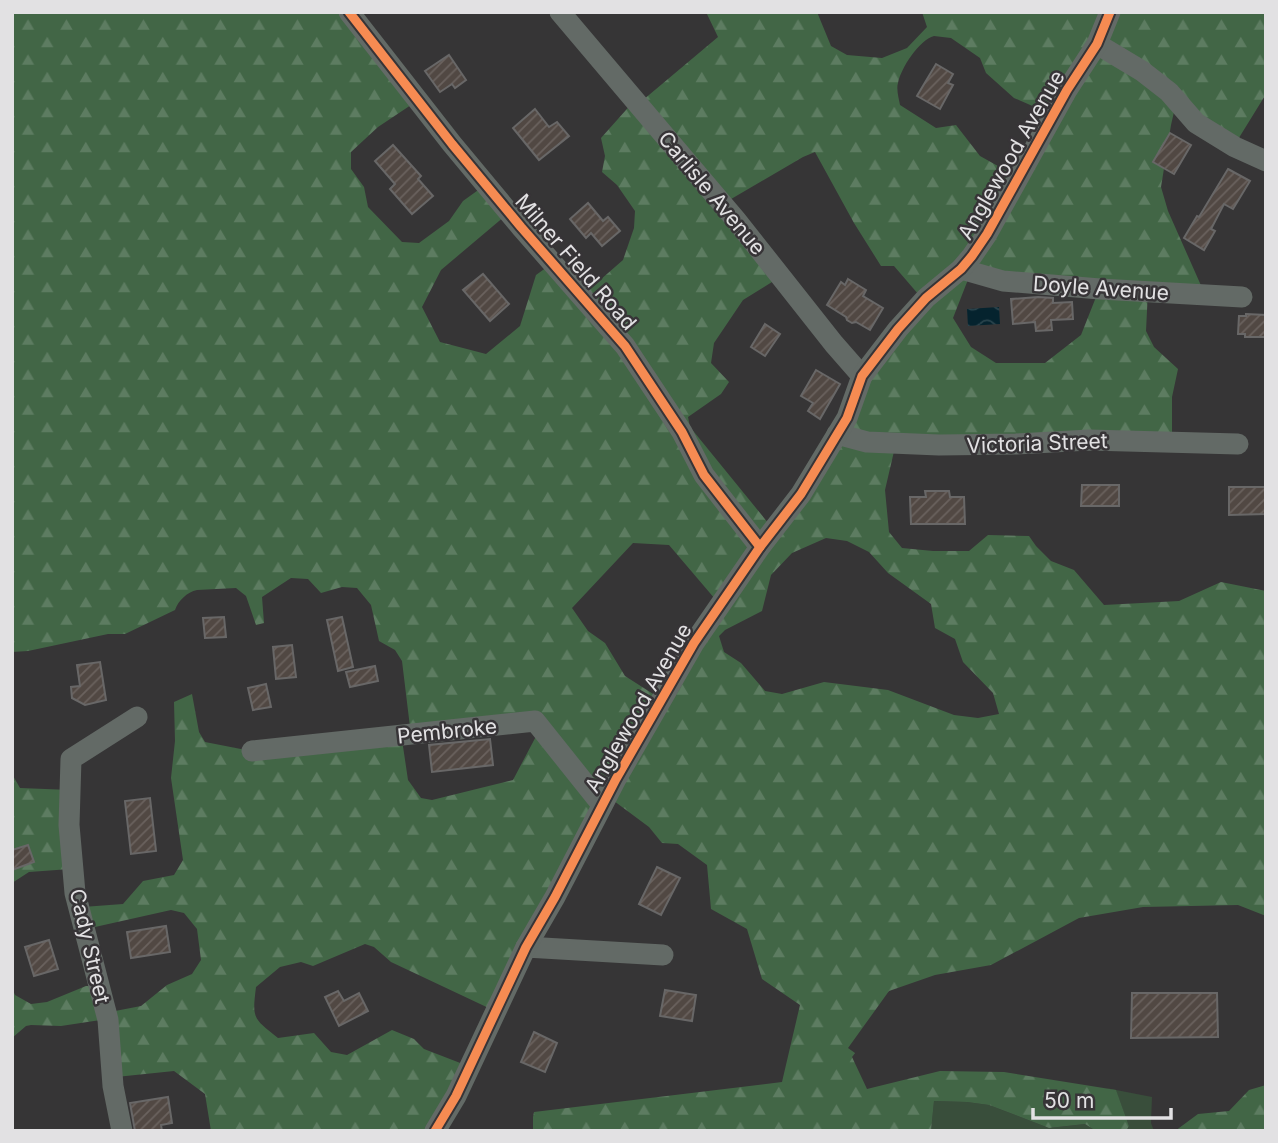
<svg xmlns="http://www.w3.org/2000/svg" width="1278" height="1143" viewBox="0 0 1278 1143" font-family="Inter,sans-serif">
  <defs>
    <pattern id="forest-firs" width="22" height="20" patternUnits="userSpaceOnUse" patternTransform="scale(1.75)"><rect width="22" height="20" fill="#426646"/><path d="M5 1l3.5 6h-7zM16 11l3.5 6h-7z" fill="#5d7c61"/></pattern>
    <pattern id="water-waves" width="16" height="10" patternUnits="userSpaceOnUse" patternTransform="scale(1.75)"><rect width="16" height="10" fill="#05232e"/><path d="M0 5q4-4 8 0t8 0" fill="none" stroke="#29434c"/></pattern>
    <pattern id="building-hatch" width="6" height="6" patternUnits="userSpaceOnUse" patternTransform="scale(1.75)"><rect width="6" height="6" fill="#514843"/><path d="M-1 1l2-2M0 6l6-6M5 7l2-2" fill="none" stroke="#6a625e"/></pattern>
  </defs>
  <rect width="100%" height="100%" fill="#363536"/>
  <g fill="#394e3b">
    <polygon points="1106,1088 1152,1097 1151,1123 1154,1131 1126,1131 1129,1126 1116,1091"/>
    <polygon points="934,1101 967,1102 989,1105 1049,1128 1085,1124 1096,1131 931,1131"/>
  </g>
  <g fill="url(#forest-firs)" fill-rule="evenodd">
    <path d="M12 12H354L420 99 378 127 351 152V169L364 187 368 207 402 242 419 243 449 221 463 201 488 183 512 210 441 270 422 307 440 342 486 354 520 326 536 275 554 262 584 294 623 260 634 228 635 211 617 185 602 172 605 156 601 138 634 101 643 100 718 37 706 12H817L831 46 847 55 882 58 907 48 927 27 922 12H1266V94L1237 141 1176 103 1171 125 1161 187 1168 211 1203 290H1148L1146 331 1154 347 1178 369 1172 397V438L895 447 885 490 889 532 902 548 933 551H969L988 535 1029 536 1036 546 1051 561 1074 570 1104 605 1179 601 1221 582 1266 591V916L1238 905 1143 907 1079 918 991 965 935 975 889 991 848 1048 855 1053 852 1057 867 1089 940 1071 1004 1072 1116 1090 1129 1126 1126 1131H1096L1085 1124 1049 1128 989 1105 967 1102 934 1101 931 1131H533V1117L534 1112 782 1082 800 1005 762 979 747 929 711 909 707 865 678 844 662 843 649 827 614 801 495 1011 391 962 374 947 365 944 313 966 301 962 280 967 256 987C252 1019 253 1018 278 1038L314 1033 331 1052 347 1055 392 1030 414 1039 424 1049 468 1066 437 1131H211L205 1094 174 1071 116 1077 107 1019 61 1026 31 1025 26 1026 12 1038V988L15 995 31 1004 47 1002 86 986H99L110 1012 141 1006 167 985 192 974 201 960 197 929 184 913 171 910 86 929 83 907 123 904 143 881 174 875 183 860 171 778 175 741 174 702 192 694 199 732 205 742 251 751 401 733 408 780 421 798 432 800 513 780 542 725 410 727 402 661 395 650 379 641 371 605 357 588 342 587 321 593 308 579 291 578 262 597 264 623 256 625 246 596 236 588 197 590C187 592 178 601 175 610L125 634H108L28 651 12 652ZM934 36 951 38 980 58 986 73 1014 98 1053 115 1021 179 980 156 956 125 936 128 900 105C899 99 896 89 898 83 901 68 919 40 934 36ZM815 152 854 223 881 266H894L925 302 866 374 776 528 769 524 690 427 688 417 721 394 729 382 711 363 714 343 743 300 780 277 726 202 803 157ZM969 277 1100 287 1081 335 1045 363H996L971 347 953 318ZM826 538 847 541 869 552 888 573 931 604 935 628 955 639 963 662 993 693 999 714 978 718 954 715 888 690 824 682 782 694 765 691 741 663 724 652 719 636 725 630 762 611 771 575 792 553ZM633 543 669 545 721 606 661 699 625 676 605 643 588 631 572 608Z"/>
    <polygon points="12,774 20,788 70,790 70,869 29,872 12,883"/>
    <polygon points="1266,1085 1266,1131 1175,1131 1198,1114 1229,1111 1249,1090"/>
  </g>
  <polygon fill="url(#water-waves)" points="999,307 1000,324 968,326 967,309"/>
  <g fill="url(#building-hatch)" stroke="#686767" stroke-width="2">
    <polygon points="449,55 466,80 455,88 452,84 440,92 425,71"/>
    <polygon points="936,64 953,74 948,83 953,85 940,109 917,96"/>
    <polygon points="535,109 549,127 557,122 569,136 539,160 513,128"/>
    <polygon points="1170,133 1191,145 1174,174 1153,162"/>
    <polygon points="393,145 421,176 418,179 433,196 412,214 390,189 395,184 375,161"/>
    <polygon points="1228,169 1250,181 1233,209 1224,204 1211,229 1215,231 1204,250 1184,238 1197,216 1199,217"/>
    <polygon points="588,203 603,221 608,217 620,231 602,246 591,233 586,238 570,219"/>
    <polygon points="483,274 509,304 490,321 463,290"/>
    <polygon points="848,279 866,290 863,296 883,308 870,330 856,322 852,323 847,320 846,317 827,305 841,282 845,285"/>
    <polygon points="1038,297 1053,298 1053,303 1072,302 1073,319 1051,320 1052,330 1036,331 1035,322 1013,324 1011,299"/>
    <polygon points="1246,314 1266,315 1265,337 1245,337 1245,334 1238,334 1239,316 1246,316"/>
    <polygon points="765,324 780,334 765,356 751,347"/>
    <polygon points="816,370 840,384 820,419 808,411 813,403 801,396"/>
    <polygon points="1082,485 1119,485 1119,506 1081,506"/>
    <polygon points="1229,487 1266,487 1266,514 1229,515"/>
    <polygon points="925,491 949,491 950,497 964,497 965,524 911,524 910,497 926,497"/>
    <polygon points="224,617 226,637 205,638 203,618"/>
    <polygon points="342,617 353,667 338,671 327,620"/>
    <polygon points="292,645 296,677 276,679 273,647"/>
    <polygon points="100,662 106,700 85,705 72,698 71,687 80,686 77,665"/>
    <polygon points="375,666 378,681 350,687 346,672"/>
    <polygon points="266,684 271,707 253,710 248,688"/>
    <polygon points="490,739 493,765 432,772 429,745"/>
    <polygon points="150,798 156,851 131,854 125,801"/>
    <polygon points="28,845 34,862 12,870 12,850"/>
    <polygon points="657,867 680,878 661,915 639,904"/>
    <polygon points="166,926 170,952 131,958 127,932"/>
    <polygon points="49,940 58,969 34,976 25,947"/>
    <polygon points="665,990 696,995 692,1021 660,1016"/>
    <polygon points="338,991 344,1001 359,993 368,1011 339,1026 325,997"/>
    <polygon points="1132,993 1217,993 1218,1037 1131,1038"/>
    <polygon points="534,1032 557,1043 545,1072 521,1062"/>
    <polygon points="168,1097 172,1123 161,1125 162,1131 135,1131 130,1103"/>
  </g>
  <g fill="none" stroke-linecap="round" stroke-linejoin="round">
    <g stroke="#636a66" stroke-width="21">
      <polyline points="349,12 452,144 521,227 625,346 682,432 704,475 760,547"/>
      <polyline points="560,12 736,220 834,344 862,376"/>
      <polyline points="1097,44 1142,71 1169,92 1196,123 1235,147 1266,161"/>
      <polyline points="961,269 1003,281 1100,289 1242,297"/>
      <polyline points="837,434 867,442 939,445 1016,444 1089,440 1238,444"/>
      <polyline points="252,751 535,721 602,805"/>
      <polyline points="526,947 663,955"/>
      <polyline points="122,1131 113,1086 108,1020 75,893 69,825 71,759 137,717"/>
      <polyline points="435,1131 456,1096 526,947 555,897 616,779 694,643 760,547 801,494 847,418 862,376 898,329 926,298 961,269 972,256 987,234 1067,90 1097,44 1110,12"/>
    </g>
    <g stroke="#373437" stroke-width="13">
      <g id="cycleway">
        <polyline points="349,12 452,144 521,227 625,346 682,432 704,475 760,547"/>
        <polyline points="435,1131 456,1096 526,947 555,897 616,779 694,643 760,547 801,494 847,418 862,376 898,329 926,298 961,269 972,256 987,234 1067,90 1097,44 1110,12"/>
      </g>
    </g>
    <use href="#cycleway" stroke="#f68b52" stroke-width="9"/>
  </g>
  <g text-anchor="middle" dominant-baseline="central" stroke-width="5" stroke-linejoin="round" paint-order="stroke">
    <g font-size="21" fill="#e2e1e3" stroke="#373437">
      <text transform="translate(1011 155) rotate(-60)">Anglewood Avenue</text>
      <text transform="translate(712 193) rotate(50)">Carlisle Avenue</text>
      <text transform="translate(576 262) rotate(49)">Milner Field Road</text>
      <text transform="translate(1101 288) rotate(4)">Doyle Avenue</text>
      <text transform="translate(1037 443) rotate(-2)">Victoria Street</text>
      <text transform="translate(638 708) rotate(-60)">Anglewood Avenue</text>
      <text transform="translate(447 731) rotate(-6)">Pembroke</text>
      <text transform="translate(90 946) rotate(77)">Cady Street</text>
    </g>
  </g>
  <rect width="1278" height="1143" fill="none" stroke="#e2e1e3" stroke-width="28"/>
  <path d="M1033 1108v10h138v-10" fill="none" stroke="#e2e1e3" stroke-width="3.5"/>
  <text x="1044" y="1108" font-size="21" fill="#e2e1e3" stroke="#373437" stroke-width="5" paint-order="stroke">50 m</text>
</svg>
